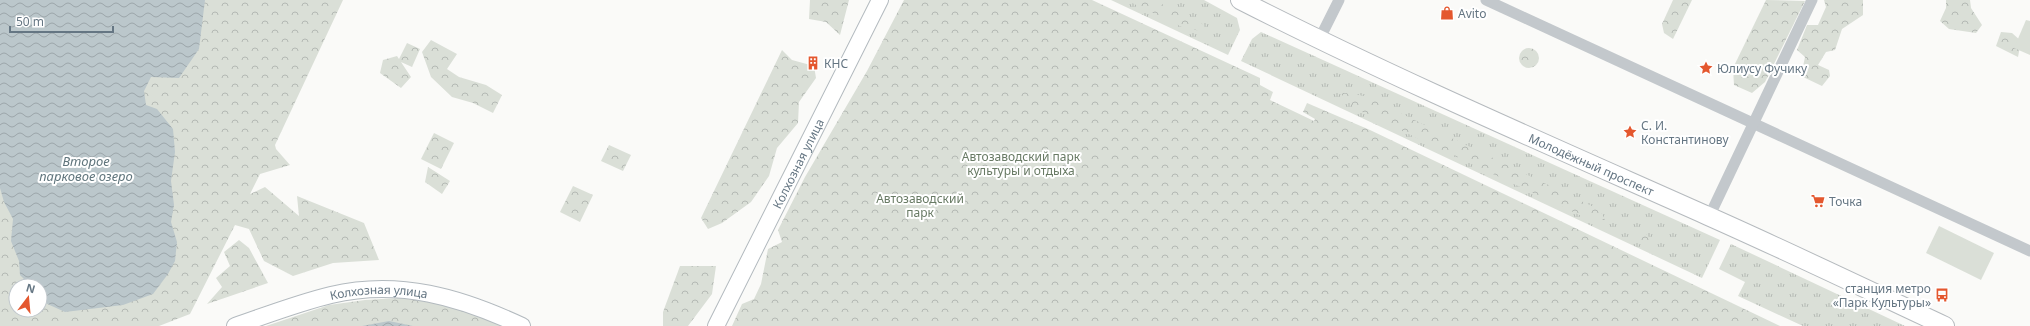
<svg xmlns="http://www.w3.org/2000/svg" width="2030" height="326" viewBox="0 0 2030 326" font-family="'Noto Sans',sans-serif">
  <defs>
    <pattern id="grass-tufts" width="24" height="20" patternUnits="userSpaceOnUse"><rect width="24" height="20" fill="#dadfd7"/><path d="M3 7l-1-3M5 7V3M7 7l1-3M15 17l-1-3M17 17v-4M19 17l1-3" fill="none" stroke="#b4b9b4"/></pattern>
    <pattern id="forest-crowns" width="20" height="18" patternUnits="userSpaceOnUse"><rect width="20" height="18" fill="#dadfd7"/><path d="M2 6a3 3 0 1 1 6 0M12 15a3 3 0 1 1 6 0" fill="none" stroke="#b4b9b4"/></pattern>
    <pattern id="water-waves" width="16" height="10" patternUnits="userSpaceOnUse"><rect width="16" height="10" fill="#bbc7cb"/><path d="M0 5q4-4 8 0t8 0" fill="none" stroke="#9ca6aa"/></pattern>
  </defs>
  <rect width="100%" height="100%" fill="#fafaf8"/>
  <g fill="url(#grass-tufts)">
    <polygon points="1111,0 1204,0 1237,18 1240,30 1228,55"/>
    <polygon points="1261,32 1720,240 1702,278 1241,61 1252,39"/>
    <polygon points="1731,244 1905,326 1803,326 1738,296 1745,282 1719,269"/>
  </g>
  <g fill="url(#forest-crowns)" fill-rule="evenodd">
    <path d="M0 0H343L275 145 276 149 290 165 260 174 250 194 265 187 299 216 297 196 364 223 379 260 333 263 293 276 264 261 249 229 235 225 190 314 159 326H0ZM16 286H40V310H16Z"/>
    <polygon points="810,0 849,0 840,35 826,22 809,19"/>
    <polygon points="904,0 1092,0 1260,78 1260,85 1273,92 1270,100 1314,121 1315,119 1303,112 1307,103 1370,130 1780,326 732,326 742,304 754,299 761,284 768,249 782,242 778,230 805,177 867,71"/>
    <polygon points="1126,0 1153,0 1196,20 1204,25 1205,31 1186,29"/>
    <polygon points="1673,0 1692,0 1673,39 1664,33 1662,24"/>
    <polygon points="1766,0 1805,1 1765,82 1752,93 1734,85 1733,68"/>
    <polygon points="1824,0 1863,0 1863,15 1842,29 1835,50 1826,52 1818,65 1829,70 1830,76 1822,86 1801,76 1805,57 1797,50 1807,25 1818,25 1826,7"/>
    <polygon points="1946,0 1970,0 1971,8 1982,25 1976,33 1949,29 1940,21 1946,8"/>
    <polygon points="2001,32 2012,33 2021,41 2018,57 1996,46"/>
    <polygon points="431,40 457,54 447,69 459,77 486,85 502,95 493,113 473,103 452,97 431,77 422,52"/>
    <polygon points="407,43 420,49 412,67 401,62 411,77 401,88 380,73 383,60 397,56 399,59"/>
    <circle cx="1529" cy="58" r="10"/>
    <polygon points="782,50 792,60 814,66 816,78 799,102 798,123 777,148 769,176 751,202 722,223 708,229 701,218"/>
    <polygon points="1339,92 1365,96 1600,210 1605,220 1590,220 1356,109"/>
    <polygon points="434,133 454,143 441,169 421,159"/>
    <polygon points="609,145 631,155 623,171 601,161"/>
    <polygon points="428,167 450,181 442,194 425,182"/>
    <polygon points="573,186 593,195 580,222 560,212"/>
    <polygon points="1644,231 1655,245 1638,243 1628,232"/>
    <polygon points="239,240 249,248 268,283 207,304 222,287 216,278 230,266 224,252"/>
    <polygon points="680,266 716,266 712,294 688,326 663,326 663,312"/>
    <path d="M398 298C435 301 468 310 502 326H266L329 305 365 300Z"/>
  </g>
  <g fill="#dadfd7">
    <polygon points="2026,20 2030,21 2030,55 2014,48"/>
    <polygon points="1939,226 1994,253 1981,280 1926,253"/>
  </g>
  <g fill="url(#water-waves)">
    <polygon points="0,0 205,0 199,49 179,78 151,77 144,91 146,105 157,109 173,129 175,152 171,181 174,205 171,222 177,242 175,261 168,274 153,294 123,305 65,312 43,302 40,297 40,286 31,286 20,275 19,261 11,241 13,219 4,202 0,188"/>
    <polygon points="389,321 413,326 362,326"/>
  </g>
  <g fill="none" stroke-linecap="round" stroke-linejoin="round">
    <g stroke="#b3babf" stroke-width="18">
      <g id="secondary">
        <path id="s1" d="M235 326C267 315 298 303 331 295 399 279 460 297 522 326"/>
        <path id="s2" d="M716 326 880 0"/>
      </g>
    </g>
    <g stroke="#b5babe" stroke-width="20">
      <g id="primary">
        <path id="s3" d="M1240 0C1393 78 1551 146 1708 216 1787 251 1866 289 1945 326"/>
      </g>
    </g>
    <g stroke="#c3c8cc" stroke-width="11">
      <polyline points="1486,0 2030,251"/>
      <polyline points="1319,40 1339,0"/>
      <polyline points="1709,217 1812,0"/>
    </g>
    <use href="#secondary" stroke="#fff" stroke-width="16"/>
    <use href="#primary" stroke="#fff" stroke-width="18"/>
  </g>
  <defs>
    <g id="shop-bare" transform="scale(1.08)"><path d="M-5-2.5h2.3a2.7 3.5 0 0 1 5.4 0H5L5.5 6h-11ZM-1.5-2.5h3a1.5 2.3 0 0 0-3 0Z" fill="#e4572e" stroke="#fff" stroke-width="2.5" paint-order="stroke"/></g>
    <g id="building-bare" transform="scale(1.08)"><path d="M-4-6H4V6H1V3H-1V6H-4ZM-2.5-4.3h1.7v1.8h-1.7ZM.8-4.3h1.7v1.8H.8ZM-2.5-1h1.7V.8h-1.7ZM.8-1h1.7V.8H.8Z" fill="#e4572e" stroke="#fff" stroke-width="2.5" paint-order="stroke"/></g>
    <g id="sight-bare" transform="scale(1.08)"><path d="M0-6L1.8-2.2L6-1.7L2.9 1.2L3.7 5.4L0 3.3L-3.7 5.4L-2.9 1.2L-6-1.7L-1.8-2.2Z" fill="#e4572e" stroke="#fff" stroke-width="2.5" paint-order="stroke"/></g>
    <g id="supermarket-bare" transform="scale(1.08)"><path d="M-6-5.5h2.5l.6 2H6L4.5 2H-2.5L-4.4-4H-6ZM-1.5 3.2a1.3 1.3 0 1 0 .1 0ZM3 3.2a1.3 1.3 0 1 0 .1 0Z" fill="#e4572e" stroke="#fff" stroke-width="2.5" paint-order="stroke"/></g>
    <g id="bus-bare" transform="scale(1.08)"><path d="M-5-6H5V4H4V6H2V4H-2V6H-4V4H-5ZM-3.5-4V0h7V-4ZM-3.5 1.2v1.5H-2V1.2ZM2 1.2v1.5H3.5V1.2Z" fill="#e4572e" stroke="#fff" stroke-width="2.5" paint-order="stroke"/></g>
  </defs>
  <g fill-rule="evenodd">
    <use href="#shop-bare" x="1447" y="13"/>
    <use href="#building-bare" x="813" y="63"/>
    <use href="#sight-bare" x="1706" y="68"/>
    <use href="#sight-bare" x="1630" y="132"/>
    <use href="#supermarket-bare" x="1818" y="201"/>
    <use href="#bus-bare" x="1942" y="295"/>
  </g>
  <g text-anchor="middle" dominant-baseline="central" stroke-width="4" stroke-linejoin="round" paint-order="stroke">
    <g font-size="12" fill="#657683" stroke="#fff" text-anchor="start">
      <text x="1458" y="13">Avito</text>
      <text x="824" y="63">КНС</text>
      <text x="1717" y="68">Юлиусу Фучику</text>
      <text x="1641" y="125">С. И.<tspan x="1641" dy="14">Константинову</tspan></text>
      <text x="1829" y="201">Точка</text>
      <text x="1931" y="288" text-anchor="end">станция метро<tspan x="1931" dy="14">«Парк Культуры»</tspan></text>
    </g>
    <g font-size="12" fill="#687a64" stroke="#fff">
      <text x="1021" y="156">Автозаводский парк<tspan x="1021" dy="14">культуры и отдыха</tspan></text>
      <text x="920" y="198">Автозаводский<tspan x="920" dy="14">парк</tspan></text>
    </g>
    <g font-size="12" fill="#657683" stroke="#fff">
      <text stroke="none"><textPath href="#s2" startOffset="182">Колхозная улица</textPath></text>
      <text stroke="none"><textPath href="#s3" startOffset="388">Молодёжный проспект</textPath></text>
      <text stroke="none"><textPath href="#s1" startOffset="149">Колхозная улица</textPath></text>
    </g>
    <g font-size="13" font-style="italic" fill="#60757c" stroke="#fff">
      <text x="86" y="161">Второе<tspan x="86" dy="15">парковое озеро</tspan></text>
    </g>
  </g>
  <g transform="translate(28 298) rotate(16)"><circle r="19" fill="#ffffff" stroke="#c1c8cd"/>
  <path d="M0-3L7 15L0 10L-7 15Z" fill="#e4572e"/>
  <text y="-6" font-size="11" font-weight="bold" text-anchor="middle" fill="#657683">N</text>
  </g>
  <path d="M10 26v6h103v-6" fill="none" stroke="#657683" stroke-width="2"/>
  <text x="16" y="26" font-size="12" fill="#657683" stroke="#ffffff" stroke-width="3" paint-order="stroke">50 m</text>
</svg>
